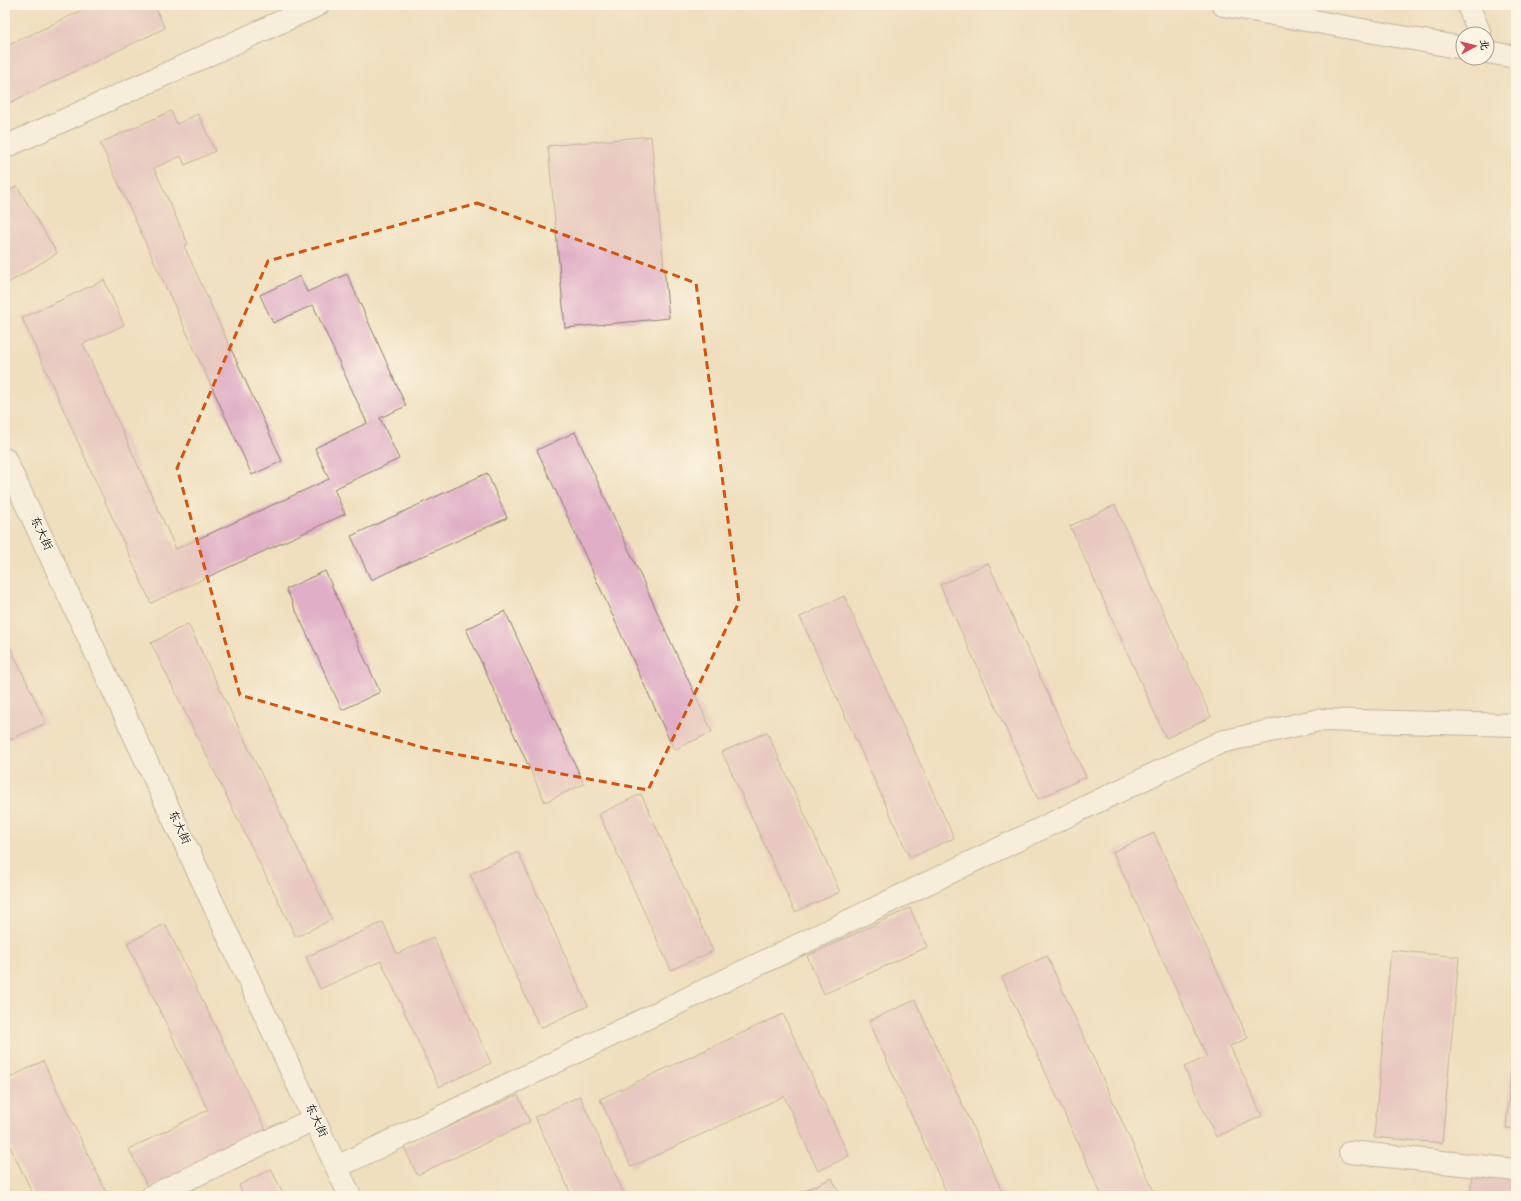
<svg xmlns="http://www.w3.org/2000/svg" width="1521" height="1201" viewBox="0 0 1521 1201" font-family="'Gochi Hand','LXGW WenKai TC',sans-serif">
  <rect width="100%" height="100%" fill="#fcf5e5"/>
  <filter id="ink" filterUnits="userSpaceOnUse"><feTurbulence type="fractalNoise" baseFrequency=".025" numOctaves="2"/><feDisplacementMap in="SourceGraphic" scale="8" xChannelSelector="R" yChannelSelector="G"/><feConvolveMatrix kernelMatrix="1 2 1 2 8 2 1 2 1" color-interpolation-filters="sRGB"/></filter>
  <filter id="wash" filterUnits="userSpaceOnUse"><feTurbulence type="fractalNoise" baseFrequency=".012" numOctaves="4" result="noise"/><feDisplacementMap in="SourceGraphic" scale="16" xChannelSelector="R" yChannelSelector="G"/><feGaussianBlur stdDeviation="0.9" result="paint"/><feColorMatrix in="noise" values="0 0 0 0 0 0 0 0 0 0 0 0 0 0 0 0 0 1.4 0 .05"/><feComposite in="paint" operator="in"/></filter>
  <g filter="url(#wash)">
    <rect width="100%" height="100%" fill="#efdfbe"/>
    <g id="blocks">
      <g fill="#e0aec6">
        <polygon points="93,5 154,5 165,28 5,105 5,47"/>
        <polygon points="171,111 177,124 198,114 215,151 185,165 181,156 154,168 188,244 184,246 282,461 252,475 100,143"/>
        <polygon points="651,136 669,318 565,328 548,146"/>
        <polygon points="17,186 57,253 5,285 5,194"/>
        <polygon points="347,274 406,406 380,418 399,459 334,489 345,514 151,603 22,318 104,280 124,325 83,344 176,549 329,479 315,448 367,423 313,305 273,323 260,295 300,276 307,292"/>
        <polygon points="575,432 712,732 674,750 537,450"/>
        <polygon points="487,473 507,518 371,580 351,536"/>
        <polygon points="1115,505 1211,717 1166,738 1070,526"/>
        <polygon points="988,563 1086,777 1038,799 940,585"/>
        <polygon points="325,571 380,692 342,710 286,589"/>
        <polygon points="844,596 954,838 910,858 800,617"/>
        <polygon points="505,611 584,784 545,802 466,629"/>
        <polygon points="188,624 332,919 296,937 151,643"/>
        <polygon points="5,636 46,723 5,742"/>
        <polygon points="767,732 840,892 795,912 722,752"/>
        <polygon points="641,794 713,951 671,970 599,814"/>
        <polygon points="1154,833 1248,1038 1230,1046 1262,1116 1216,1137 1184,1067 1207,1057 1113,852"/>
        <polygon points="518,852 588,1006 540,1028 470,874"/>
        <polygon points="910,908 927,947 824,994 807,956"/>
        <polygon points="383,922 397,954 433,937 491,1063 439,1087 381,961 320,989 306,957"/>
        <polygon points="165,924 266,1130 148,1188 129,1149 208,1110 127,943"/>
        <polygon points="1391,950 1459,957 1442,1143 1374,1137"/>
        <polygon points="1047,956 1156,1196 1102,1196 1002,977"/>
        <polygon points="915,1000 1004,1196 948,1196 869,1021"/>
        <polygon points="783,1014 849,1156 818,1171 784,1096 631,1167 600,1099"/>
        <polygon points="1515,1027 1516,1027 1516,1129 1506,1128"/>
        <polygon points="43,1061 108,1196 34,1196 5,1136 5,1080"/>
        <polygon points="518,1095 530,1122 417,1175 404,1147"/>
        <polygon points="580,1096 625,1196 572,1196 535,1117"/>
        <polygon points="271,1169 284,1196 244,1196 239,1185"/>
        <polygon points="1472,1174 1516,1179 1516,1196 1470,1196"/>
        <polygon points="832,1178 841,1196 793,1196"/>
      </g>
    </g>
  </g>
  <g filter="url(#ink)">
    <use href="#blocks" fill-opacity="0" stroke="#867e6d" stroke-width="1"/>
    <g fill="none" stroke-linecap="round" stroke-linejoin="round">
      <g stroke="#867e6d" stroke-width="24">
        <g id="minor">
          <polyline points="1223,5 1463,48"/>
          <polyline points="1468,5 1480,34"/>
          <polyline points="1487,52 1516,57"/>
          <polyline points="5,147 318,5"/>
          <polyline points="1350,1152 1516,1170"/>
          <polyline points="337,1167 1221,742 1319,720 1516,725"/>
          <polyline points="152,1196 314,1119"/>
        </g>
      </g>
      <g stroke="#867e6d" stroke-width="24">
        <polyline id="tertiary" points="5,459 350,1196"/>
      </g>
      <use href="#minor" stroke="#fff" stroke-width="22"/>
      <use href="#tertiary" stroke="#fff" stroke-width="22"/>
    </g>
  </g>
  <path d="M0 0H1521V1201H0ZM477 203 696 283 739 602 648 790 428 749 240 695 177 468 268 261Z" fill="#efdfbe" fill-opacity=".55" fill-rule="evenodd"/>
  <path fill="none" stroke="#d4530e" stroke-width="3" stroke-dasharray="8 5" stroke-linejoin="round" d="M477 203 696 283 739 602 648 790 428 749 240 695 177 468 268 261Z"/>
  <g text-anchor="middle" dominant-baseline="central" stroke-width="3" stroke-linejoin="round" paint-order="stroke">
    <g font-size="12" fill="#1c1c1c" stroke="#fcf5e5">
      <text transform="translate(40 534) rotate(65)">东大街</text>
      <text transform="translate(178 828) rotate(65)">东大街</text>
      <text transform="translate(315 1121) rotate(65)">东大街</text>
    </g>
  </g>
  <rect width="1521" height="1201" fill="none" stroke="#fcf5e5" stroke-width="20"/>
  <g transform="translate(1475 46) rotate(83)"><circle r="19" fill="#fcf5e5" stroke="#a29e95"/>
  <path d="M0-3L7 15L0 10L-7 15Z" fill="#d1495b"/>
  <text y="-6" font-size="11" font-weight="bold" text-anchor="middle" fill="#1c1c1c">北</text>
  </g>
</svg>
